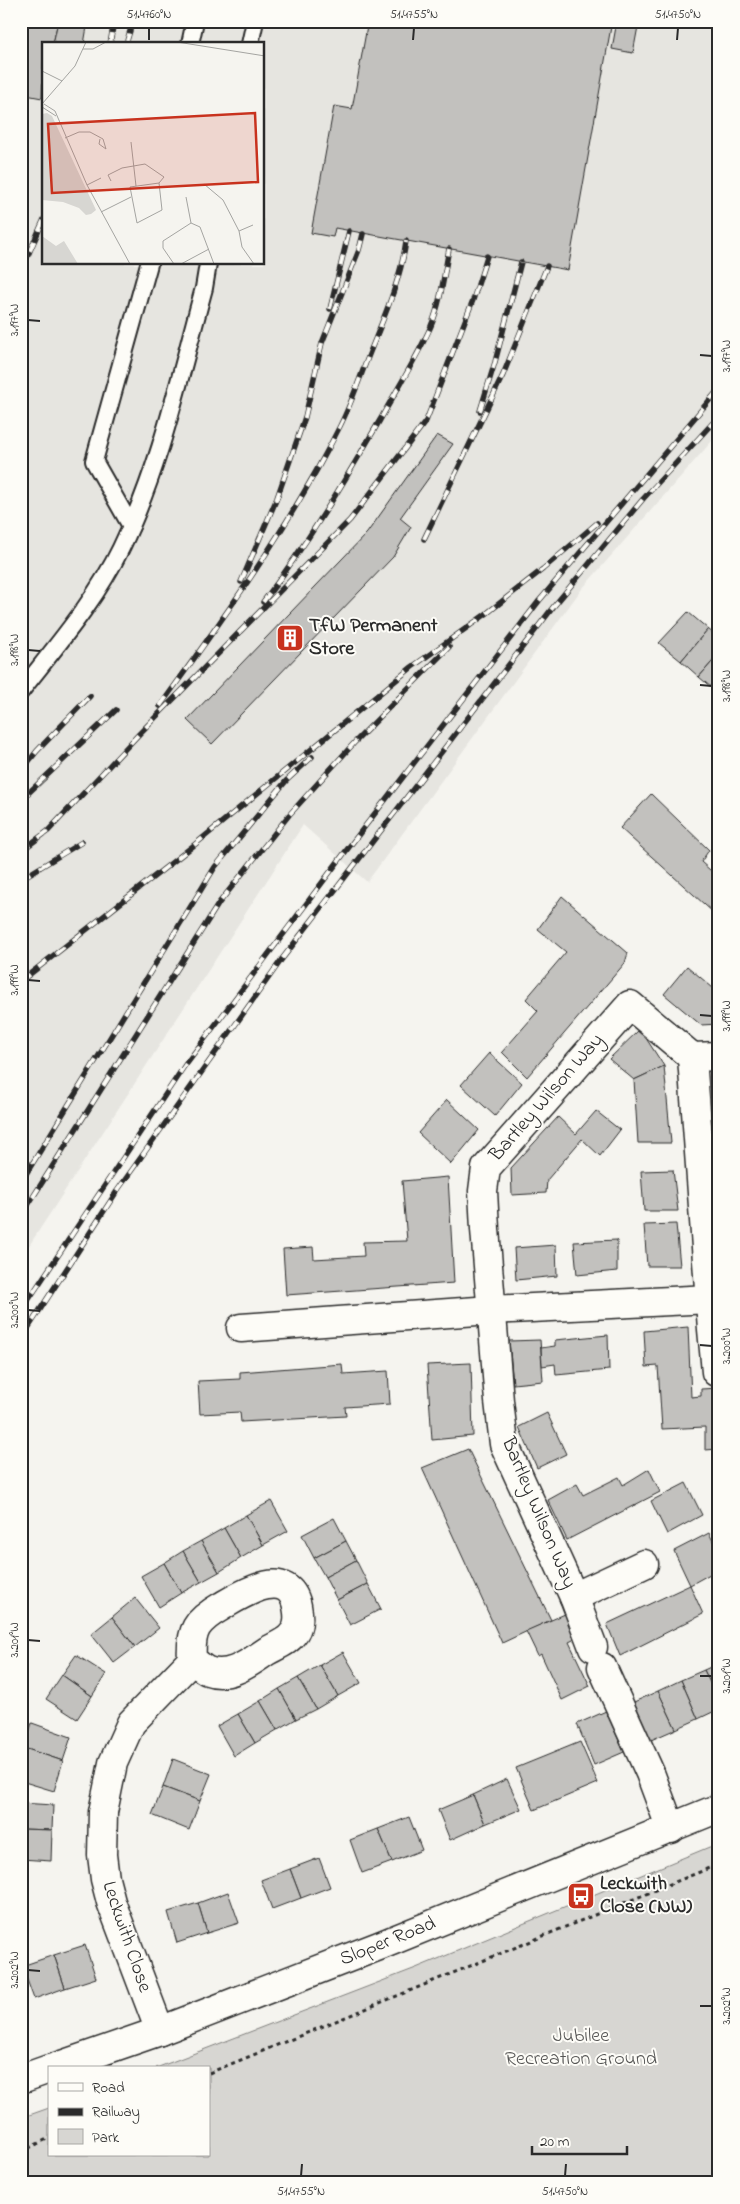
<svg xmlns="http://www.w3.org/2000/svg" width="740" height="2204" viewBox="0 0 740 2204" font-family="'Indie Flower',sans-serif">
  <rect width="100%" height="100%" fill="#f5f4ef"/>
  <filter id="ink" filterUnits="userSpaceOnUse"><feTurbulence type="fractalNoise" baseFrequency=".02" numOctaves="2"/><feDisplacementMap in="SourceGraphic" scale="10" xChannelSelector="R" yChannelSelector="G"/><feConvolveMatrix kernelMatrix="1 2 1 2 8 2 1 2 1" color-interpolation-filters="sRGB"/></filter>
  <g filter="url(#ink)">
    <path fill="#e6e5e0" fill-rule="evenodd" d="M21 21H719V433L581 590 367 882 303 825 21 1258ZM44 44H264V264H44Z"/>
    <polygon fill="#d7d6d2" stroke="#81807e" points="719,1843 719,2183 21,2183 21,2118 49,2108 49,2155 209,2155 209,2068 156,2068 416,1968"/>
    <g fill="#c2c1be" stroke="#2b2b2b">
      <polygon points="21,21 58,21 53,44 44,44 42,98 21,94"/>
      <polygon points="58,21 88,21 84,44 53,44"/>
      <polygon points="368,21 612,21 568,270 335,228 333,237 311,233 334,106 352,109"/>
      <polygon points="617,21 639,21 633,53 612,49"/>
      <polygon points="437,435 453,444 400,518 411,527 393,557 212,744 187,720 367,533"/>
      <polygon points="688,612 708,629 681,661 659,643"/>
      <polygon points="708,629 715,635 719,631 719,654 699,677 681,661"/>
      <polygon points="719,654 719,682 712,688 699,677"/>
      <polygon points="651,794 709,850 701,862 719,878 719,910 715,914 620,828"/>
      <polygon points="562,896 628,953 625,963 527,1077 502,1052 538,1011 526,999 566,952 538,929"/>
      <polygon points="687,966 713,988 719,988 719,1024 701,1025 664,994"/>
      <polygon points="640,1029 664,1066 634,1080 609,1059"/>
      <polygon points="489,1053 522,1083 495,1116 461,1085"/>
      <polygon points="664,1066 671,1143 638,1143 634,1080"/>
      <polygon points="447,1100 479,1130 451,1164 418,1133"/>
      <polygon points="596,1111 620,1130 600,1156 582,1139 547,1180 546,1193 512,1195 511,1168 558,1117 576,1134"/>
      <polygon points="673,1170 678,1211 644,1211 641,1171"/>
      <polygon points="448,1177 454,1283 286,1295 283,1249 313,1247 314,1259 364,1256 363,1242 407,1241 402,1181"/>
      <polygon points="676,1224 680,1266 647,1266 644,1225"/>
      <polygon points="617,1240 617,1271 577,1275 574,1242"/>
      <polygon points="556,1245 557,1276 516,1280 514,1248"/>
      <polygon points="688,1327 691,1397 701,1396 701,1389 719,1388 719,1449 705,1450 705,1427 662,1429 658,1366 646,1367 644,1331"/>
      <polygon points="608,1335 609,1370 556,1375 555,1364 542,1366 541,1348 555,1346 555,1340"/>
      <polygon points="540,1340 543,1381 513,1384 509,1341"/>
      <polygon points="471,1363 473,1436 432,1440 427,1365"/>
      <polygon points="342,1364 343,1374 388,1371 390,1404 345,1407 346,1416 241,1422 240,1412 200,1414 198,1381 240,1379 240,1372"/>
      <polygon points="547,1413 566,1454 537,1468 519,1427"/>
      <polygon points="468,1449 551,1620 502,1643 422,1468"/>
      <polygon points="649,1469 660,1492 567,1540 548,1500 577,1484 583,1495 619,1477 623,1485"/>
      <polygon points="686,1483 702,1515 667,1534 651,1501"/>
      <polygon points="271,1501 288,1531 263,1545 246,1515"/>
      <polygon points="246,1515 263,1545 241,1558 224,1528"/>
      <polygon points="334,1518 346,1541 314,1558 302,1535"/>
      <polygon points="224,1528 241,1558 219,1572 201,1541"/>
      <polygon points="709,1533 719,1553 719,1569 690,1585 674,1551"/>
      <polygon points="201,1541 219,1572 201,1582 183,1551"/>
      <polygon points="346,1541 356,1560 325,1577 314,1558"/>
      <polygon points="183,1551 201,1582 181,1593 164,1563"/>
      <polygon points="356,1560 368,1584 337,1600 325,1577"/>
      <polygon points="164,1563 181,1593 159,1607 141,1576"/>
      <polygon points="368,1584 381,1609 350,1625 337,1600"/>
      <polygon points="690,1585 703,1614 620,1656 607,1624"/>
      <polygon points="135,1598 159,1628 135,1647 112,1617"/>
      <polygon points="565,1614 575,1639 569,1642 590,1686 562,1700 541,1654 538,1656 526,1631"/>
      <polygon points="112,1617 135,1647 114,1663 91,1634"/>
      <polygon points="343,1652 361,1683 338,1696 320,1665"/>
      <polygon points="76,1655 106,1674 92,1696 62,1675"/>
      <polygon points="719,1663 719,1702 704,1670"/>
      <polygon points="320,1665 338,1696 316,1709 298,1678"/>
      <polygon points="704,1670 719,1702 719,1709 698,1719 681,1680"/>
      <polygon points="62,1675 92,1696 77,1719 46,1699"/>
      <polygon points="298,1678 316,1709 296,1719 279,1689"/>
      <polygon points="681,1680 698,1719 676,1729 658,1691"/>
      <polygon points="279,1689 296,1719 277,1730 260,1701"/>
      <polygon points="658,1691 676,1729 651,1740 634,1702"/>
      <polygon points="260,1701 277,1730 255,1743 238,1714"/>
      <polygon points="606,1711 624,1752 594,1765 577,1724"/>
      <polygon points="238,1714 255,1743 234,1756 217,1726"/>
      <polygon points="32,1723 71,1737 63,1761 24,1748"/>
      <polygon points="580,1742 598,1783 534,1810 516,1768"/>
      <polygon points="24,1748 63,1761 54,1791 21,1781 21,1755"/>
      <polygon points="173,1759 211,1774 200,1801 163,1787"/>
      <polygon points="507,1779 521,1809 485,1824 473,1795"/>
      <polygon points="163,1787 200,1801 189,1830 152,1815"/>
      <polygon points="473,1795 485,1824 450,1840 438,1810"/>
      <polygon points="21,1803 53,1805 52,1830 21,1829"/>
      <polygon points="409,1817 422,1850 392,1862 378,1829"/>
      <polygon points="21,1829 52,1830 51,1861 21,1859"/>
      <polygon points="378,1829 392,1862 362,1873 350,1840"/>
      <polygon points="319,1858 330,1887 301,1898 290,1869"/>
      <polygon points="290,1869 301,1898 272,1909 261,1880"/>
      <polygon points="228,1892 239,1923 207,1933 198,1903"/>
      <polygon points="198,1903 207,1933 177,1943 168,1912"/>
      <polygon points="85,1945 96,1978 65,1988 54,1955"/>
      <polygon points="54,1955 65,1988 34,1999 22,1966"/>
    </g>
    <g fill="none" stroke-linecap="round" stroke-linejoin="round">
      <g stroke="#2b2b2b" stroke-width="20">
        <g id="lane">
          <polyline points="190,44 195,21"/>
          <polyline points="250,44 255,21"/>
          <polyline points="131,526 94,461 149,264"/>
          <path d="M21 691C57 645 96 600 121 548 161 466 180 375 204 288L208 264"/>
        </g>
      </g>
      <g stroke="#2b2b2b" stroke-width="31">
        <g id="street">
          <polyline points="692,1057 712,1329 716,1372 719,1372"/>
          <polyline points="241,1328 491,1310 710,1299"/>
          <polyline points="644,1564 574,1597 504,1444 499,1401 485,1229 483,1191 486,1168 630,1005 692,1057 719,1056"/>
          <polyline points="574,1597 593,1647"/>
          <polyline points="602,1667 650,1773 671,1829"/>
          <path d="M160 2031 111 1902 105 1879 102 1855 103 1812 113 1763 131 1723 192 1660C190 1630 196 1621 222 1606 244 1593 288 1565 297 1606 299 1616 300 1627 292 1635 287 1642 274 1647 267 1651 250 1662 230 1679 208 1671 203 1669 197 1663 192 1660"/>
        </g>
      </g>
      <g stroke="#2b2b2b" stroke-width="31">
        <g id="secondary">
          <polyline points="53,2068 160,2031 379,1946 719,1808"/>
          <polyline points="21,2079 49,2069"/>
        </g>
      </g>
      <g stroke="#2b2b2b" stroke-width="3" stroke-dasharray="4 4" stroke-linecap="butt">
        <polyline points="209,2073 719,1864"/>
        <polyline points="21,2152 49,2138"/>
      </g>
      <use href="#lane" stroke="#fdfcf7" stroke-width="16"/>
      <use href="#street" stroke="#fdfcf7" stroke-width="28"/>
      <use href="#secondary" stroke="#fdfcf7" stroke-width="28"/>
      <g stroke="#2b2b2b" stroke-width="5.5">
        <g id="rail">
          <polyline points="110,44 114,21"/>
          <polyline points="126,44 133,21"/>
          <polyline points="21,271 44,219"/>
          <polyline points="330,309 349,231"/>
          <polyline points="480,411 495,362 521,262"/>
          <polyline points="424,539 503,375 547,266"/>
          <polyline points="241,582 277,498 305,417 322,343 359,250 363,234"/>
          <path d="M263 602C307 544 344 482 380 420 397 389 417 358 431 326 441 302 444 274 449 249"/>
          <path d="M160 706C225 616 290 526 340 426 352 402 360 377 370 352 384 317 401 279 406 241"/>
          <polyline points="21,771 37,751 90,696"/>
          <polyline points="21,800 116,710"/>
          <polyline points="21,851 48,831 139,734 350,520 426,421 473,300 487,256"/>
          <polyline points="21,879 82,842"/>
          <polyline points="21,981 193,846 412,667 486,614 543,569 597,523"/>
          <polyline points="21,1182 215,867 286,781 312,757"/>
          <polyline points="21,1216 219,903 289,815 355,742 449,647"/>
          <polyline points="21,1311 185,1065 349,847 539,601 719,389"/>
          <polyline points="21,1339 117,1191 282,959 554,606 643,499 719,416"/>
        </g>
      </g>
      <use href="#rail" stroke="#fdfcf7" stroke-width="4" stroke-dasharray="11" stroke-linecap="butt"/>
    </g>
  </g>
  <path fill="none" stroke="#2b2b2b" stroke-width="2" d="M149 40V28M413 40 414 28M677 40 678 28M28 320 40 321M700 355 712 356M28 650 40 651M700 685 712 686M28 980 40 981M700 1015 712 1016M28 1310 40 1311M700 1345 712 1346M28 1640 40 1641M700 1676H712M28 1970 40 1971M700 2006H712M301 2176 302 2164M565 2176 566 2164"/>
  <defs>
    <g id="building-square" transform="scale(1.4375)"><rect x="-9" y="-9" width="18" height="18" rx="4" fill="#c8321e" stroke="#fdfcf7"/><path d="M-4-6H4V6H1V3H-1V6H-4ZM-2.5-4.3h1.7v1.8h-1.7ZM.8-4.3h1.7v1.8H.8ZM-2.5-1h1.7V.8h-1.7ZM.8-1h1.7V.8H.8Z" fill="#fff"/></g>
    <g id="bus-square" transform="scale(1.4375)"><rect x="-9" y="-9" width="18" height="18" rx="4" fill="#c8321e" stroke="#fdfcf7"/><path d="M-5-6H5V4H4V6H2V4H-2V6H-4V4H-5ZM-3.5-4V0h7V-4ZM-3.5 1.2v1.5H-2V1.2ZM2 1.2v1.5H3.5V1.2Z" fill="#fff"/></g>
  </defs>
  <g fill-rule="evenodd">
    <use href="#building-square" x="290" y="638"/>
    <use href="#bus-square" x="581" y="1896"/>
  </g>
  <g text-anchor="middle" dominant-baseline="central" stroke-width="4" stroke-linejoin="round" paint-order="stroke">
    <g font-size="20" font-weight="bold" fill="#2b2b2b" stroke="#fdfcf7" text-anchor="start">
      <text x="309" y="626">TfW Permanent<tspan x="309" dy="23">Store</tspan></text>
      <text x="600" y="1884">Leckwith<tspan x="600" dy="23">Close (NW)</tspan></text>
    </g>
    <g font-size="20" fill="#2b2b2b" stroke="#fdfcf7">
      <text transform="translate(547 1098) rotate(-49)">Bartley Wilson Way</text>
      <text transform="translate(538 1513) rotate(67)">Bartley Wilson Way</text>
      <text transform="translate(126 1937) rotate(71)">Leckwith Close</text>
      <text transform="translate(388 1942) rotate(-22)">Sloper Road</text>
    </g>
    <g font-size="20" fill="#565655" stroke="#fdfcf7">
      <text x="581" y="2036">Jubilee<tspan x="581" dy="23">Recreation Ground</tspan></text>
    </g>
  </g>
  <g transform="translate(42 42)">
    <rect width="222" height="222" fill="#f5f4ef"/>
    <path d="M5 71 10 74 54 168 49 172 44 173 37 166 21 160 0 158V72ZM0 194 14 204 22 199 36 222H0Z" fill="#d7d6d2"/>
    <path fill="none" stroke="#a4a4a1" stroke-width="1" d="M135 0 223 14M41 7H51L64 0M0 29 20 39M0 62 33 24 44 0M2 62 13 69 45 143 88 222M0 65 14 74M23 96 37 90H48L61 97 64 107 57 102 58 97M89 100 94 144M69 139 66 133 80 126 103 122 122 135 117 141 120 168 95 181 88 145 117 141M162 142 181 158 197 189 200 205 212 222M45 143 59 136M144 155 149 181 158 185 172 222M59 170 89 155M197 189 211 183M132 222 121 206V199L149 181M139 222 167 207"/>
    <path fill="#c8321e" fill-opacity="0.15" stroke="#c8321e" stroke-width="2.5" d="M213 71 216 140 10 151 6 82Z"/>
    <rect width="222" height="222" fill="none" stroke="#2b2b2b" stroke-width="2.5"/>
  </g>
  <rect width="740" height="2204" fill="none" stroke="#fdfcf7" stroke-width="55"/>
  <rect x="48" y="2066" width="162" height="90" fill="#fdfcf7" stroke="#a9a8a5"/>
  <rect x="58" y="2083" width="25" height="8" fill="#fdfcf7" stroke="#a9a8a5"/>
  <text x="92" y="2092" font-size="15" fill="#2b2b2b">Road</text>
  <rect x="58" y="2108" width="25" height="8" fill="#2b2b2b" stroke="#a9a8a5"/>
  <text x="92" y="2116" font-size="15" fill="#2b2b2b">Railway</text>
  <rect x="58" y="2129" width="25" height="15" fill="#d7d6d2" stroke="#a9a8a5"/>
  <text x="92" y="2142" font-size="15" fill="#2b2b2b">Park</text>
  <path d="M532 2146v8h95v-8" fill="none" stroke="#2b2b2b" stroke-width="2.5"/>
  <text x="540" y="2146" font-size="15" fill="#2b2b2b" stroke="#fdfcf7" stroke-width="4" paint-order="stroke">20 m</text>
  <rect x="28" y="28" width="684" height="2148" fill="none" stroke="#2b2b2b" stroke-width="2"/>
  <g font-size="12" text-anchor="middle" fill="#2b2b2b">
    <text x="149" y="18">51.4760°N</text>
    <text x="414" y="18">51.4755°N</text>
    <text x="678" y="18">51.4750°N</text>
    <text transform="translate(14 320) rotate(-90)" y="4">3.197°W</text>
    <text transform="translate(726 356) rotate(-90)" y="4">3.197°W</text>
    <text transform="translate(14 650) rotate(-90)" y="4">3.198°W</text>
    <text transform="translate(726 686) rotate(-90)" y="4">3.198°W</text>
    <text transform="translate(14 980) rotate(-90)" y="4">3.199°W</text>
    <text transform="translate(726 1016) rotate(-90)" y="4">3.199°W</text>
    <text transform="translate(14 1310) rotate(-90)" y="4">3.200°W</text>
    <text transform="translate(726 1346) rotate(-90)" y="4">3.200°W</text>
    <text transform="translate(14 1640) rotate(-90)" y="4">3.201°W</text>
    <text transform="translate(726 1676) rotate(-90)" y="4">3.201°W</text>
    <text transform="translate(14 1970) rotate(-90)" y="4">3.202°W</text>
    <text transform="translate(726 2006) rotate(-90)" y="4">3.202°W</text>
    <text x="301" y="2195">51.4755°N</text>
    <text x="565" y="2195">51.4750°N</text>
  </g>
</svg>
